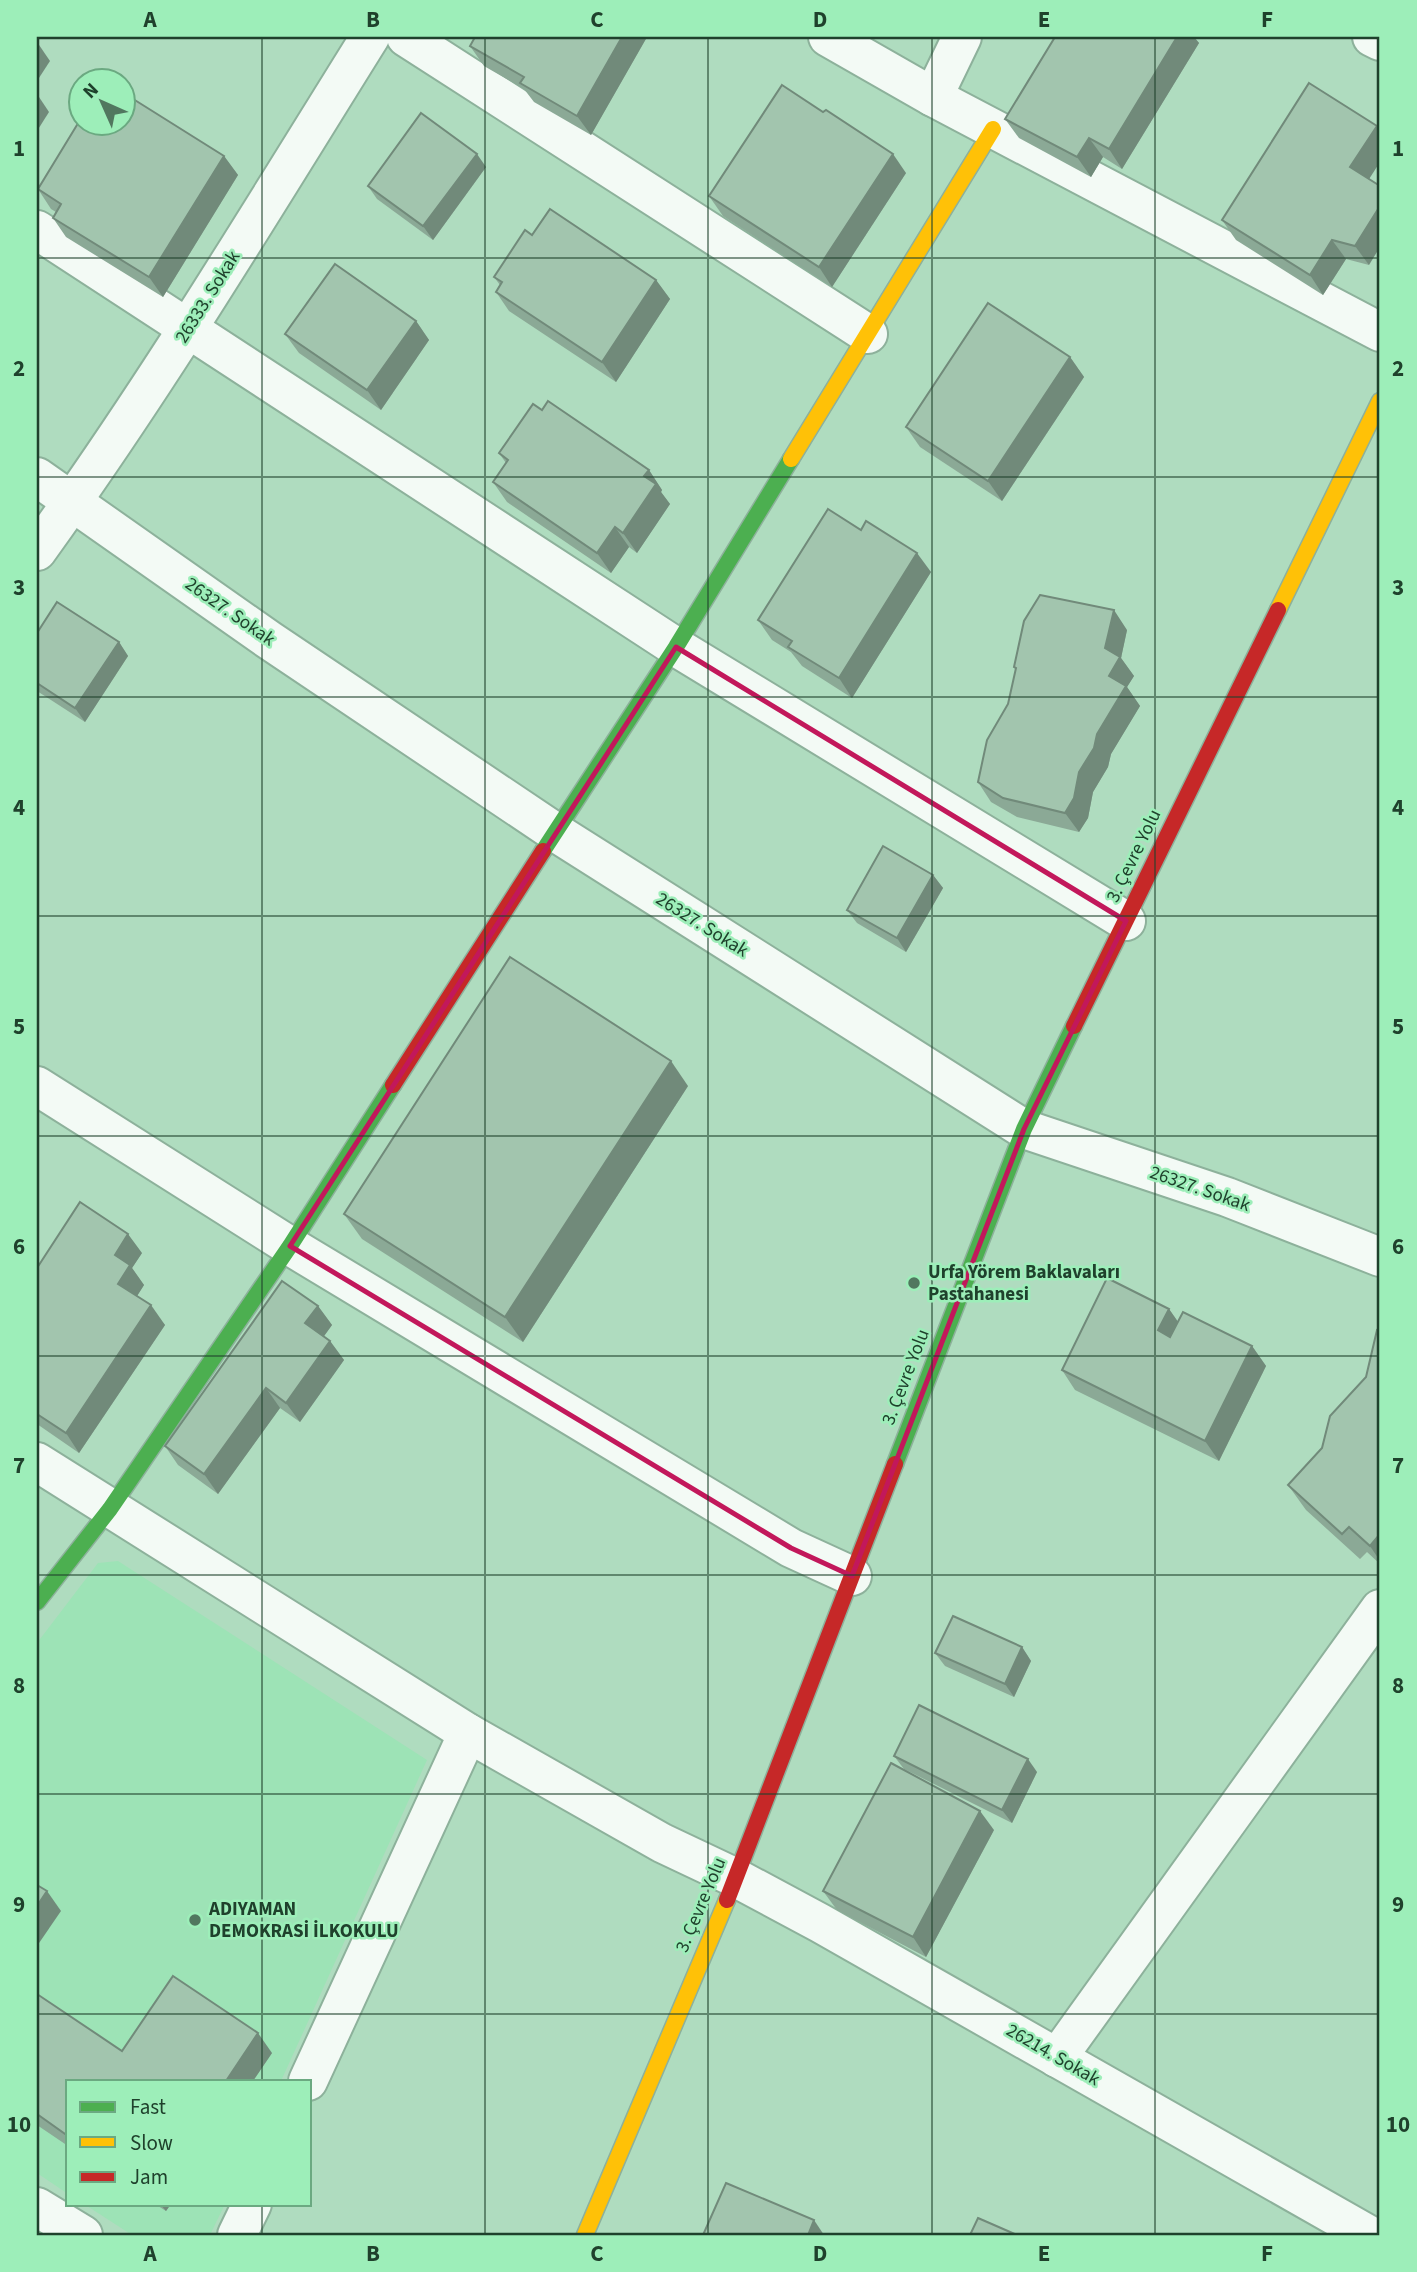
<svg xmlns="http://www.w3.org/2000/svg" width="1417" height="2272" viewBox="0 0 1417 2272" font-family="'Source Sans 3',sans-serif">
  <rect width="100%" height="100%" fill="#afdcbf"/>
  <g fill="#9de3b6">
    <polygon points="118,1561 427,1760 281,2081 68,2081 68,2194 37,2173 37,1643 98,1563"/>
    <polygon points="84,2204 225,2204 210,2235 132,2235"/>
  </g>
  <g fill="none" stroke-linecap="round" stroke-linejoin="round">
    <g stroke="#8db19b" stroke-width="42">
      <g id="street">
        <polyline points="406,37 868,334"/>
        <polyline points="828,37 933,97 1380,332"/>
        <polyline points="1372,37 1380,41"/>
        <polyline points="933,97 962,37"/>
        <polyline points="37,230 676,647 1126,921"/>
        <polyline points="37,477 269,640 555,832 1024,1129 1227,1197 1380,1257"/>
        <path d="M37 551C157 385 262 210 370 37"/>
        <polyline points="37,1086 290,1246 791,1548 852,1576"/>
        <polyline points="37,1462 468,1733 662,1843 736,1878 820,1923 1369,2235"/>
        <polyline points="1057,2058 1380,1609"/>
        <polyline points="308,2081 468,1733"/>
        <polyline points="37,2207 83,2235"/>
        <polyline points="237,2235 252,2204"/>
      </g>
    </g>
    <g stroke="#8db19b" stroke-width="19">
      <g id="fast">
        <polyline points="543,851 676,647 791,459"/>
        <polyline points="895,1464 1024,1129 1074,1026"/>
        <polyline points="37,1602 110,1509 290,1246 393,1085"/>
      </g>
    </g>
    <g stroke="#8db19b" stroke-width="19">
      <g id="slow">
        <polyline points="791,459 993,129"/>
        <polyline points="1278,610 1380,401"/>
        <polyline points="585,2235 727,1900"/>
      </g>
    </g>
    <g stroke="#8db19b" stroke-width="19">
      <g id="jam">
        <polyline points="1074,1026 1278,610"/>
        <polyline points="393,1085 543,851"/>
        <polyline points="727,1900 895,1464"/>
      </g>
    </g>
    <use href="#street" stroke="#f3faf5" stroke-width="38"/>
    <use href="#fast" stroke="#4caf50" stroke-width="16"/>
    <use href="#slow" stroke="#ffc107" stroke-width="16"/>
    <use href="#jam" stroke="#c62828" stroke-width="16"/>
  </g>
  <g fill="#8ba996">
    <polygon points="647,37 591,135 534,102 524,89 484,66 470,46"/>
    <polygon points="1055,37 1194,37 1199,43 1122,169 1103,157 1091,177 1019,138 1005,119"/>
    <polygon points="224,156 238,175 163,297 66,237 53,218 56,212 51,209 38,189"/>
    <polygon points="486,167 433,240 377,199 368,186"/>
    <polygon points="906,173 832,287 723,216 709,196"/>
    <polygon points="1369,179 1369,265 1346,259 1323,295 1236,240 1222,220"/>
    <polygon points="532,235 656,280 670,299 616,382 509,311 496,292 500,285 494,277"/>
    <polygon points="416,321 429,340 381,410 299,353 285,334"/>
    <polygon points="1070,357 1084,377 1002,501 920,447 906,427"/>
    <polygon points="542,410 649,470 662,490 661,492 670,504 637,553 629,547 611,573 507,502 493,482 506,463 499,453"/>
    <polygon points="861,530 931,572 852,698 802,666 791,652 772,640 758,620"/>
    <polygon points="1127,630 1121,658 1134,676 1127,687 1140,706 1111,754 1108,767 1093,792 1088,818 1079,832 1017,817 991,802 978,782 1008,704 1016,670 1014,667"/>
    <polygon points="37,633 119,642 128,656 85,722 37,691"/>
    <polygon points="933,875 943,888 906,952 857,923 847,910"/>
    <polygon points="688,1086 523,1342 362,1239 344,1214"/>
    <polygon points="142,1253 132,1268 144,1285 137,1296 165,1325 79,1453 37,1424 37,1268"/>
    <polygon points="318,1306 332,1325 324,1336 330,1341 344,1360 300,1422 280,1408 218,1494 178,1465 165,1446"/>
    <polygon points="1169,1309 1178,1322 1252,1346 1266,1366 1219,1461 1075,1390 1062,1370"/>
    <polygon points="1380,1331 1380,1564 1367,1552 1360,1559 1306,1510 1288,1485 1322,1448 1366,1377"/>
    <polygon points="1022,1647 1031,1661 1014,1697 945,1666 935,1653"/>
    <polygon points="894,1756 1037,1772 1012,1823 904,1769"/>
    <polygon points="994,1830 926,1957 837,1910 823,1891"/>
    <polygon points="37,1994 122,2051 272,2053 253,2081 68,2081 68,2146 37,2125"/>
    <polygon points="155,2204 171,2204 166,2211"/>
  </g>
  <g fill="#718a7a">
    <polygon points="622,37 647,37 591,135 577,116"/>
    <polygon points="1177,37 1194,37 1199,43 1122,169 1109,149"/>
    <polygon points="37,42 50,61 37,81"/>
    <polygon points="37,94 49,112 37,131"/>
    <polygon points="1377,126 1380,131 1380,162 1364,187 1350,167"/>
    <polygon points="1089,138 1103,157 1091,177 1077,157"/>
    <polygon points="477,154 486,167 433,240 423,226"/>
    <polygon points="893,154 906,173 832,287 819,267"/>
    <polygon points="224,156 238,175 163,297 149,277"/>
    <polygon points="1380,206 1380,247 1369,265 1355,246"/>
    <polygon points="1332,240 1346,259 1323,295 1310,275"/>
    <polygon points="656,280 670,299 616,382 602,362"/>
    <polygon points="416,321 429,340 381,410 367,390"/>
    <polygon points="1070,357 1084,377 1002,501 988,481"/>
    <polygon points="649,470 662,490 661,492 670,504 637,553 623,533 644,476"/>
    <polygon points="615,527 629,547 611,573 597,553"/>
    <polygon points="917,553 931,572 852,698 839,678"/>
    <polygon points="1114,610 1127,630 1121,658 1134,676 1127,687 1140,706 1111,754 1108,767 1093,792 1088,818 1079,832 1065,813 1079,772 1109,676 1105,648"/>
    <polygon points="119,642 128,656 85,722 75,708"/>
    <polygon points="933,875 943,888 906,952 897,938"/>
    <polygon points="671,1061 688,1086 523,1342 505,1317"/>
    <polygon points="128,1234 142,1253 132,1268 144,1285 132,1304 118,1284 115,1255"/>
    <polygon points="151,1305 165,1325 79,1453 66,1433"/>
    <polygon points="318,1306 332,1325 319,1343 305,1323"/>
    <polygon points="1169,1309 1183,1329 1172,1350 1158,1330"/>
    <polygon points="330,1341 344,1360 300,1422 286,1403"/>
    <polygon points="1252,1346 1266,1366 1219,1461 1205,1441"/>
    <polygon points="266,1388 280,1408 218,1494 204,1474"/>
    <polygon points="1380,1534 1380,1561 1370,1546"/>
    <polygon points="1022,1647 1031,1661 1014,1697 1005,1684"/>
    <polygon points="1028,1759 1037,1772 1012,1823 1002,1810"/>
    <polygon points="980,1811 994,1830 926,1957 913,1937"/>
    <polygon points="47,1891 61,1911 37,1946 37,1906"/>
    <polygon points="258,2033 272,2053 253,2081 226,2081"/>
    <polygon points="160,2204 171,2204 166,2211"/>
    <polygon points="814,2220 824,2235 808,2235"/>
  </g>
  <g fill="#a2c5ae" stroke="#718a7a" stroke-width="2">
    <polygon points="475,37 622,37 577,116 520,83 524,77 470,46"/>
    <polygon points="1055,37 1177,37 1109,149 1089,138 1077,157 1005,119"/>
    <polygon points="1309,83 1377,126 1350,167 1380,186 1380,206 1355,246 1332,240 1310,275 1222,220"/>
    <polygon points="782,85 823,112 826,110 893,154 819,267 709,196"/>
    <polygon points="122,92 224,156 149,277 53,218 61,204 38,189 80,120 80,122 122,122"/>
    <polygon points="421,113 477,154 423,226 368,186"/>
    <polygon points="550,209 656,280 602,362 496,292 502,282 494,277 525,230 532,235"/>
    <polygon points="335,264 416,321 367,390 285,334"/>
    <polygon points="988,303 1070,357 988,481 906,427"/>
    <polygon points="548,401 649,470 644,476 656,484 623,533 615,527 597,553 493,482 508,460 499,453 533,404 542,410"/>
    <polygon points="828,509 861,530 866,521 917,553 839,678 788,647 792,641 758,620"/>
    <polygon points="1040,595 1114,610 1105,648 1120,657 1109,676 1126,686 1097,734 1094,748 1079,772 1074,798 1065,813 1003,798 978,782 987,740 1008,704 1016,668 1014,667 1024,621"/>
    <polygon points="57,602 119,642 75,708 37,683 37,633"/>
    <polygon points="883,846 933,875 897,938 847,910"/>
    <polygon points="510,957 671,1061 505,1317 344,1214"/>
    <polygon points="80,1202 128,1234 115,1255 130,1265 118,1284 151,1305 66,1433 37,1414 37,1268"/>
    <polygon points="1107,1278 1169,1309 1158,1330 1170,1337 1183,1312 1252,1346 1205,1441 1062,1370"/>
    <polygon points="282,1281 318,1306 305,1323 330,1341 286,1403 266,1388 204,1474 165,1446"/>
    <polygon points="1377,1330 1380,1331 1380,1534 1370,1546 1349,1527 1342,1534 1288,1485 1322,1448 1330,1416 1366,1377"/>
    <polygon points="953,1616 1022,1647 1005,1684 935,1653"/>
    <polygon points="919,1705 1028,1759 1002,1810 894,1756"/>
    <polygon points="891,1763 980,1811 913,1937 823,1891"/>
    <polygon points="37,1885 47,1891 37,1906"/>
    <polygon points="173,1976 258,2033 226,2081 68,2081 68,2136 37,2114 37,1994 122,2051"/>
    <polygon points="726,2183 814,2220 808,2235 703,2235"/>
    <polygon points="978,2218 1017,2235 970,2235"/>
  </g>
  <path fill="none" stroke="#c2185b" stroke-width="5" stroke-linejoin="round" d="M676 647 1126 921 1024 1129 852 1576 791 1548 290 1246Z"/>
  <path fill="none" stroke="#1f412c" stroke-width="2" stroke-opacity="0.55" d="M262 37V2081M485 37V2235M708 37V2235M932 37V2235M1155 37V2235M37 258H1380M37 477H1380M37 697H1380M37 916H1380M37 1136H1380M37 1356H1380M37 1575H1380M37 1794H1380M37 2014H1380M262 2204V2235"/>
  <g fill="#51775f" stroke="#9deeb9" stroke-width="2.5">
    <circle cx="914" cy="1283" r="7"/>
    <circle cx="195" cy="1920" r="7"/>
  </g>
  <g text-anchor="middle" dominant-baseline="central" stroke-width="5" stroke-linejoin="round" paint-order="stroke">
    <g font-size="19" fill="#1f412c" stroke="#9deeb9">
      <text transform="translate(208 297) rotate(-58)">26333. Sokak</text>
      <text transform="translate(230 612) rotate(35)">26327. Sokak</text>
      <text transform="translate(1134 856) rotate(-64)">3. Çevre Yolu</text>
      <text transform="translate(702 925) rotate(32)">26327. Sokak</text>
      <text transform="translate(1200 1189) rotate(19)">26327. Sokak</text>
      <text transform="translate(906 1377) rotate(-69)">3. Çevre Yolu</text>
      <text transform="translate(701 1905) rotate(-67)">3. Çevre Yolu</text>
      <text transform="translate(1053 2055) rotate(30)">26214. Sokak</text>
    </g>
    <g font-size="19" font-weight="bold" fill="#1f412c" stroke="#9deeb9" text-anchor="start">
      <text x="928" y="1272">Urfa Yörem Baklavaları<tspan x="928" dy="22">Pastahanesi</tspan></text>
      <text x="209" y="1909">ADIYAMAN<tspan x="209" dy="22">DEMOKRASİ İLKOKULU</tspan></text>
    </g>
  </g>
  <rect width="1417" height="2272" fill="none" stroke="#9deeb9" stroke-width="77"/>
  <rect x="66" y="2080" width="245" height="126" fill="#9deeb9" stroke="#6ba981" stroke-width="2"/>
  <rect x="80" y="2102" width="35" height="10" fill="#4caf50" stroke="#6ba981" stroke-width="2"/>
  <text x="130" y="2114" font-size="21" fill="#1f412c">Fast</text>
  <rect x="80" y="2137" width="35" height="10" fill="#ffc107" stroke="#6ba981" stroke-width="2"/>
  <text x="130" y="2150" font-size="21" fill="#1f412c">Slow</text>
  <rect x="80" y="2172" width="35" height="10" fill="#c62828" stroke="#6ba981" stroke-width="2"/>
  <text x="130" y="2184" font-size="21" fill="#1f412c">Jam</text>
  <g transform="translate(102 102) rotate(315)"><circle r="33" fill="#9deeb9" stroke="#6ba981" stroke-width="2"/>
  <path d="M0-5L12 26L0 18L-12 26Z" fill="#51775f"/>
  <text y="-10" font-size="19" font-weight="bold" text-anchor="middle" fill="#1f412c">N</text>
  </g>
  <rect x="38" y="38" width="1340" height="2196" fill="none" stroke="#1f412c" stroke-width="2.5"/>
  <g font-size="23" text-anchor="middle" font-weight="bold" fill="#1f412c">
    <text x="150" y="27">A</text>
    <text x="373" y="27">B</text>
    <text x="597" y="27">C</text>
    <text x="820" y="27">D</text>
    <text x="1044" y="27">E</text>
    <text x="1267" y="27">F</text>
    <text x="19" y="156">1</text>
    <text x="1398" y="156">1</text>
    <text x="19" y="376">2</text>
    <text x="1398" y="376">2</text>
    <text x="19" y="595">3</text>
    <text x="1398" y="595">3</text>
    <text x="19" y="815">4</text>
    <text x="1398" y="815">4</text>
    <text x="19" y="1034">5</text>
    <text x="1398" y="1034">5</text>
    <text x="19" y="1254">6</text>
    <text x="1398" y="1254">6</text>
    <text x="19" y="1473">7</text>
    <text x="1398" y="1473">7</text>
    <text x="19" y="1693">8</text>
    <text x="1398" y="1693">8</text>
    <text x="19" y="1912">9</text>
    <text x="1398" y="1912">9</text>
    <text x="19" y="2132">10</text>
    <text x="1398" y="2132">10</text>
    <text x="150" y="2261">A</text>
    <text x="373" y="2261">B</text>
    <text x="597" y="2261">C</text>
    <text x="820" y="2261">D</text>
    <text x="1044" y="2261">E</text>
    <text x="1267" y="2261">F</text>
  </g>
</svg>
